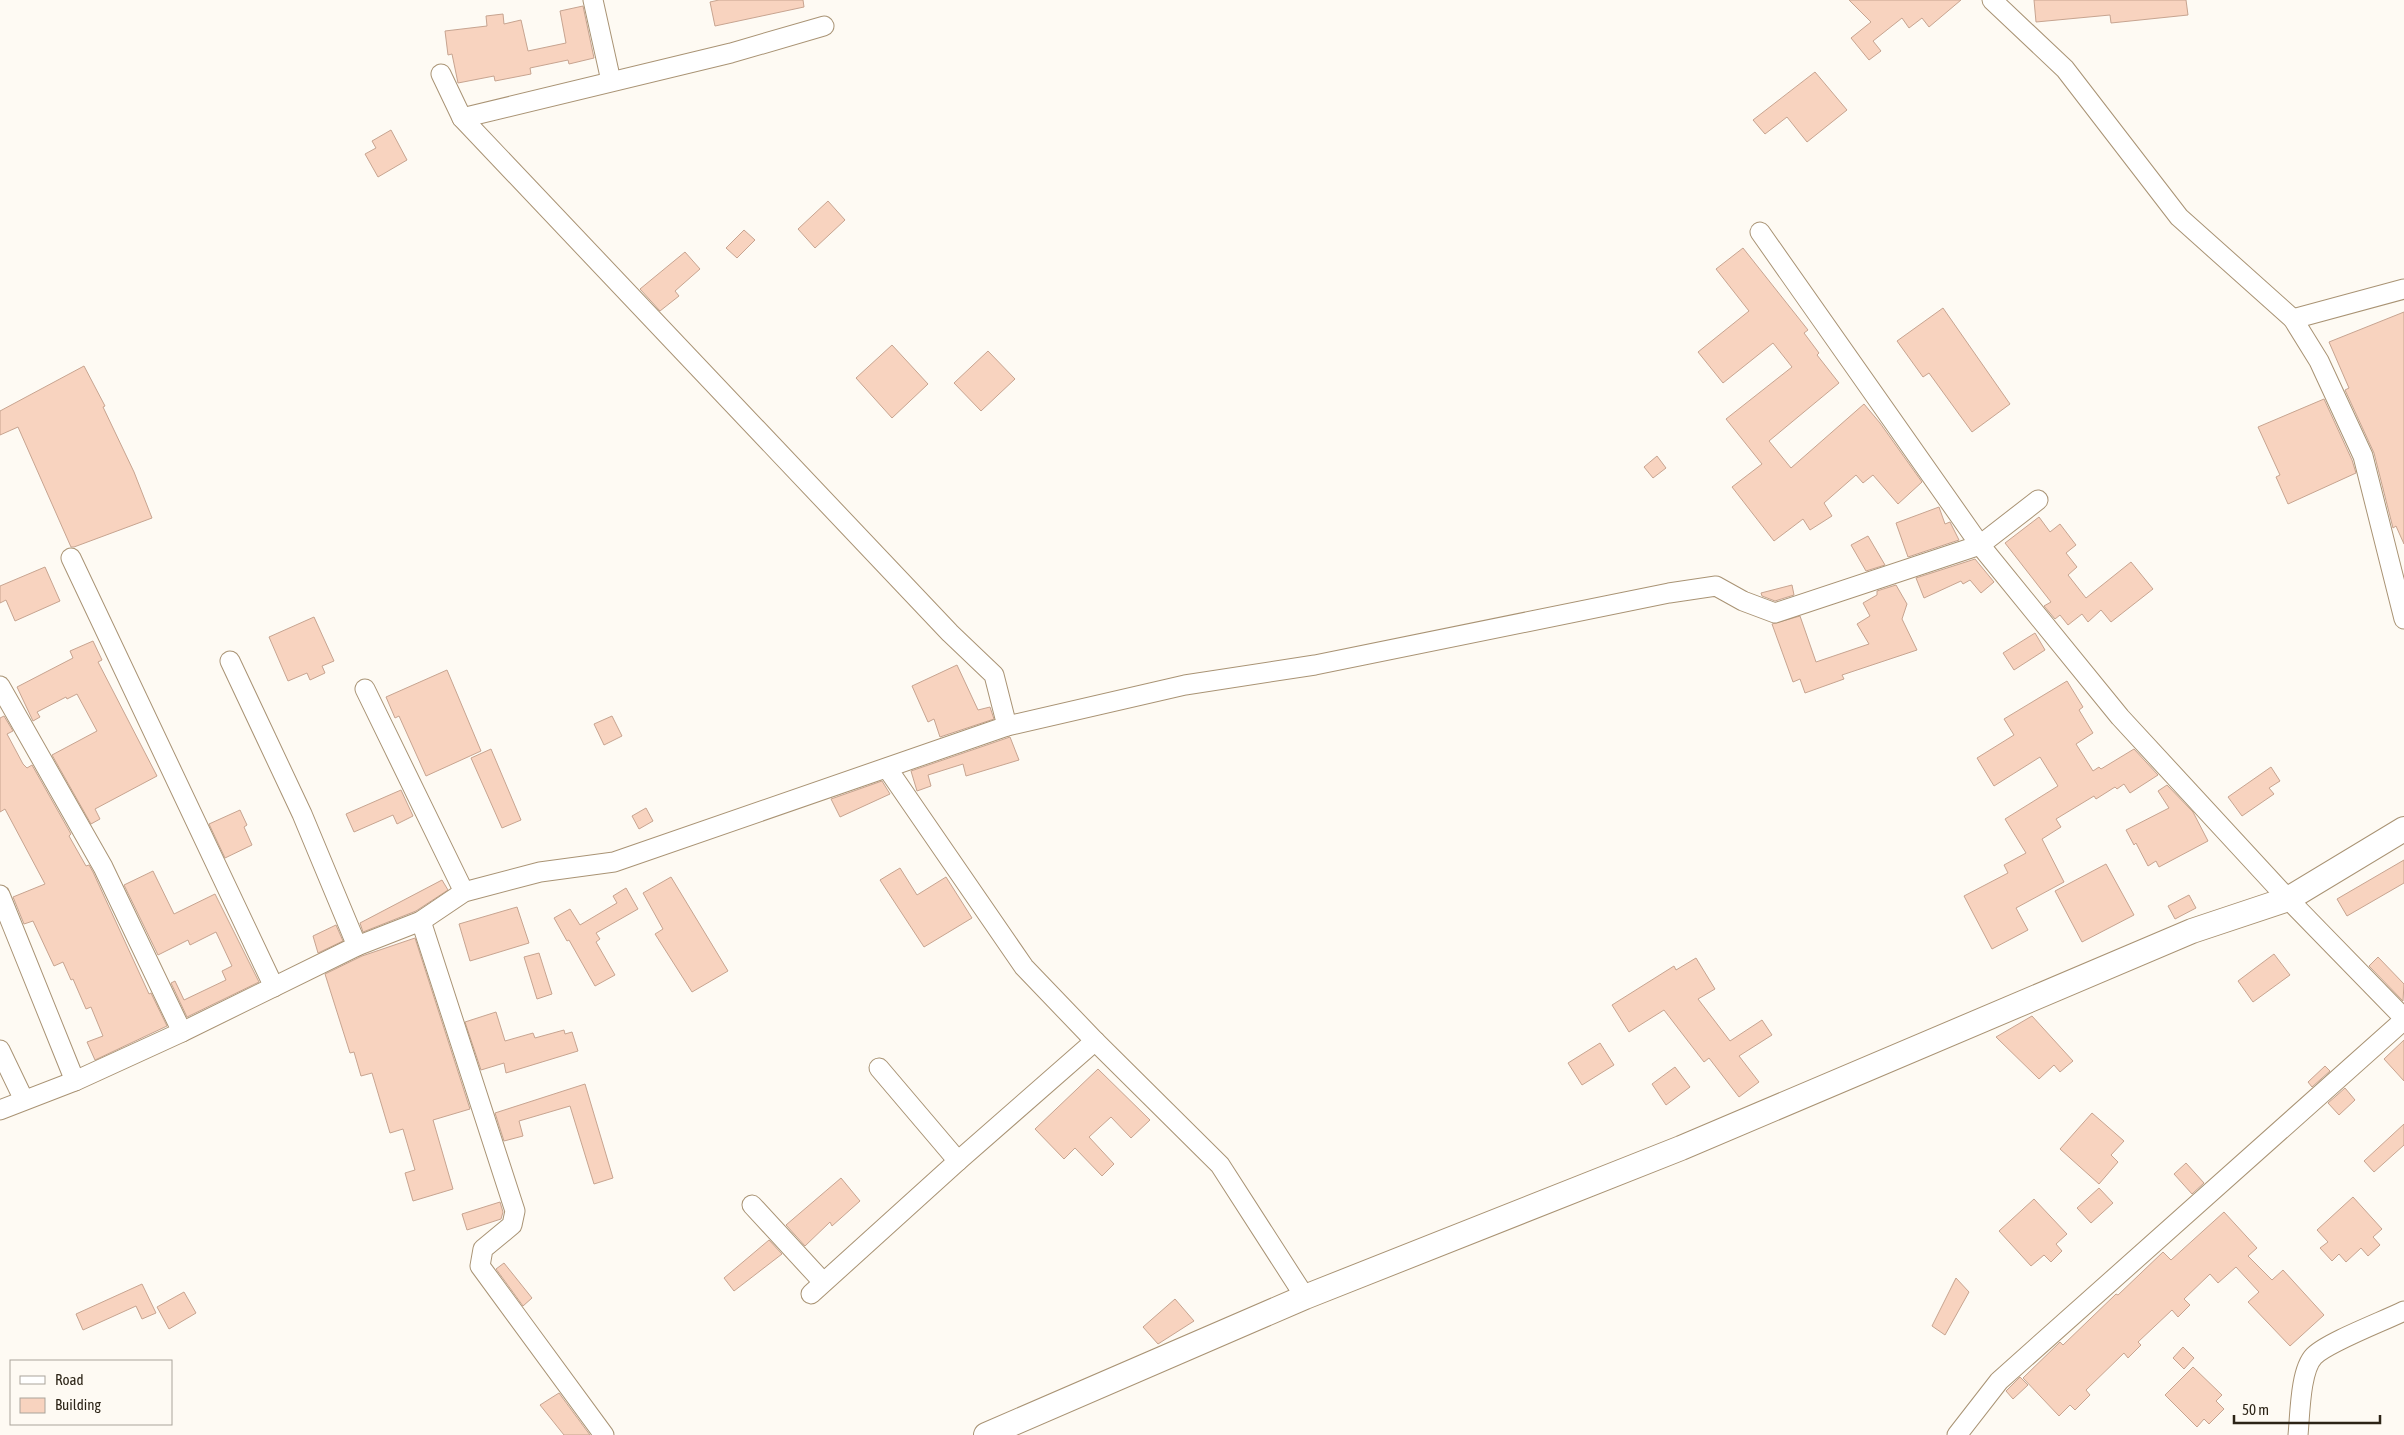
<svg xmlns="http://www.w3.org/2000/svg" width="2404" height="1435" viewBox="0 0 2404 1435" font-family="'Asap Condensed',sans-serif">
  <rect width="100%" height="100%" fill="#fefaf3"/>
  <g fill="#f8d3bf" stroke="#c7a490">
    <polygon points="719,0 803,0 804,7 715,26 710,2"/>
    <polygon points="1849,0 1961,0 1929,27 1922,18 1909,28 1902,18 1873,41 1881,51 1869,60 1851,38 1871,22"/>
    <polygon points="2034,0 2186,0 2188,15 2111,23 2110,15 2036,22"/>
    <polygon points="583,6 594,58 569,64 568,60 530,68 531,74 495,81 494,76 458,83 452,54 448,55 445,31 487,26 486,16 503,14 504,24 521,20 528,51 566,43 560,11"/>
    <polygon points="1815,72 1847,110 1807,142 1787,117 1765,134 1753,120"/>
    <polygon points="391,130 407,160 378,177 365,154 376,148 372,141"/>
    <polygon points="828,201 845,220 815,248 798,229"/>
    <polygon points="744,230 755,240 737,258 726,248"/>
    <polygon points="1743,248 1808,330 1804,333 1819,353 1817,355 1839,383 1769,441 1791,468 1864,404 1880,423 1922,482 1898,504 1873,475 1863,483 1856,475 1824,503 1832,516 1810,530 1803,519 1774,541 1732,487 1762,464 1726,419 1792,367 1773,343 1723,383 1698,352 1749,311 1716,269"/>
    <polygon points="685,252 700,269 675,291 679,296 660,311 640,289"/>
    <polygon points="1943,308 2010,404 1972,432 1929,373 1923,377 1897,341"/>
    <polygon points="2404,312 2404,544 2396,526 2393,528 2374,453 2345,390 2349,388 2329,342"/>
    <polygon points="892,345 928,384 892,418 856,378"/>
    <polygon points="988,351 1015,379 981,411 954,383"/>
    <polygon points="84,366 105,406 103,407 134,472 152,518 74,547 71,547 18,427 0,435 0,411"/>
    <polygon points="2324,399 2352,460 2356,473 2288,504 2276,477 2280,475 2258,427"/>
    <polygon points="1657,456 1666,468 1653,478 1644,467"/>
    <polygon points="1939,507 1945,524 1950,522 1959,540 1908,557 1896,523"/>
    <polygon points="2039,517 2050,532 2060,524 2076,545 2066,553 2077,567 2068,575 2086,598 2131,562 2153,589 2111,622 2101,610 2088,622 2082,614 2068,625 2060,615 2055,619 2044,606 2051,602 2005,543"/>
    <polygon points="1868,536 1885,565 1866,571 1851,545"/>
    <polygon points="1975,559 1994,582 1981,593 1970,580 1963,584 1961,581 1924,598 1916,578"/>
    <polygon points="45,567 60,601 15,621 6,600 0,603 0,586"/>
    <polygon points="1792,585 1794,595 1775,601 1762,596 1761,593"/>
    <polygon points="1896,585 1907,604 1902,619 1917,650 1842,675 1844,679 1805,693 1800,679 1793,682 1772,624 1800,616 1816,662 1869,644 1857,624 1870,616 1863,603 1877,595 1877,591"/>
    <polygon points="314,617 334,661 322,666 325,673 310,680 307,673 288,681 269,637"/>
    <polygon points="2035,633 2045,650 2014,670 2003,653"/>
    <polygon points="93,641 102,660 98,662 157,776 95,809 100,819 91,824 52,755 97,731 77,694 67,699 66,697 37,712 40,717 33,721 17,687 73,658 70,651"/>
    <polygon points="957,665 978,710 990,707 994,719 940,737 934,719 928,722 912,686"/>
    <polygon points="447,670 481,751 426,776 399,716 395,718 386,697"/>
    <polygon points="2067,681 2083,707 2079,710 2093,733 2076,744 2093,771 2099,767 2101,769 2134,749 2158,775 2130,793 2124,784 2117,789 2115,787 2096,799 2094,796 2056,819 2061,827 2042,839 2064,882 2016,908 2028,930 1992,949 1964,896 2008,873 2004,865 2026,853 2005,819 2058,786 2040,757 1994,786 1977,758 2014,735 2004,719"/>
    <polygon points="4,716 13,731 7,734 23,764 27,768 32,765 71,834 69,836 86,866 89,865 93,872 149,994 151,993 167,1026 95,1060 87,1042 103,1036 91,1007 86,1009 73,979 71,980 63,962 54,966 33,921 24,924 13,897 45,884 5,809 0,812 0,718"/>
    <polygon points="612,716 622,736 604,745 594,724"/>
    <polygon points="1010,737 1019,760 966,776 963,764 928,775 931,786 917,791 911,771"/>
    <polygon points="491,749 521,820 502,828 471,758"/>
    <polygon points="2271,767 2280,781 2269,788 2274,794 2242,816 2228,797"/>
    <polygon points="882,781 890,794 840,817 831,799"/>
    <polygon points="2167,785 2193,812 2208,841 2159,867 2156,861 2148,866 2136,843 2134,845 2126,830 2169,808 2158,791"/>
    <polygon points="401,790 413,816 397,824 393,815 354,832 346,814"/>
    <polygon points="646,808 653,821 639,829 632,816"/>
    <polygon points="240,810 247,825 244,827 252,845 225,858 209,824"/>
    <polygon points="2404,860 2404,883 2347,916 2337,899"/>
    <polygon points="2106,864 2134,915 2082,942 2055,891"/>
    <polygon points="900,868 917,895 946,877 972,918 924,947 880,880"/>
    <polygon points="153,871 174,914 215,894 259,982 187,1017 171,983 175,981 184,1000 226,980 222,971 232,966 216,932 190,945 188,940 158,955 124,885"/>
    <polygon points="671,877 728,971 692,992 655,934 663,929 643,893"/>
    <polygon points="442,880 448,890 416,911 363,932 360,923"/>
    <polygon points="626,888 638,909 596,933 600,939 596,942 615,975 595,986 569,940 567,941 554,918 570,909 580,925 617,903 613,896"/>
    <polygon points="2189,895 2196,908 2175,919 2168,906"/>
    <polygon points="517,907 529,943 470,961 459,924"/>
    <polygon points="336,925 343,941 318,953 313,936"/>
    <polygon points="415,938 470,1109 433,1120 453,1189 413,1201 405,1173 415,1170 403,1129 390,1133 372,1073 361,1076 354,1052 350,1053 325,974 362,956"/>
    <polygon points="539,953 552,994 537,999 524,957"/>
    <polygon points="2274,954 2290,975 2253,1002 2238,981"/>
    <polygon points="2378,957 2404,984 2403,1001 2369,966"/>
    <polygon points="1696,958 1715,989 1698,999 1730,1041 1762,1020 1772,1035 1739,1056 1759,1082 1739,1097 1709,1058 1704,1062 1664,1010 1629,1032 1612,1005 1674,966 1676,970"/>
    <polygon points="496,1012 505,1041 533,1033 535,1038 564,1030 565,1034 572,1032 578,1051 506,1073 504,1063 481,1070 465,1022"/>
    <polygon points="2032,1016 2073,1061 2060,1072 2054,1065 2039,1079 1996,1037"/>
    <polygon points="2404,1040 2404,1081 2384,1059"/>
    <polygon points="1600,1043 1614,1065 1582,1085 1568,1063"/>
    <polygon points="2325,1066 2330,1071 2312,1087 2308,1082"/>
    <polygon points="1675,1067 1690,1087 1666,1105 1652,1084"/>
    <polygon points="1098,1069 1150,1120 1131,1138 1111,1117 1089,1137 1114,1164 1102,1176 1075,1148 1064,1159 1035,1129"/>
    <polygon points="585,1084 613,1178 594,1184 570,1106 519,1121 523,1136 504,1141 495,1113"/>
    <polygon points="2345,1088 2355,1100 2339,1115 2328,1103"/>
    <polygon points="2092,1113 2124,1141 2111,1155 2118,1162 2099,1184 2060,1149"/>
    <polygon points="2404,1124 2404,1145 2374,1172 2364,1161"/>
    <polygon points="2186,1163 2204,1183 2192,1194 2174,1174"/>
    <polygon points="841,1178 860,1201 832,1226 830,1222 805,1246 786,1225"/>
    <polygon points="2099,1188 2113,1203 2091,1223 2077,1208"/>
    <polygon points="2353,1197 2382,1229 2373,1237 2380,1245 2368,1256 2361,1248 2346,1262 2339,1254 2332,1261 2320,1248 2328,1242 2317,1230"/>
    <polygon points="2034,1199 2067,1234 2056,1244 2062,1251 2051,1262 2044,1255 2031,1266 1999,1231"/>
    <polygon points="500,1202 503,1212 501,1219 467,1230 462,1214"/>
    <polygon points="2224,1212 2257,1248 2248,1256 2272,1280 2283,1270 2324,1315 2290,1346 2248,1302 2259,1292 2236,1267 2218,1283 2210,1274 2184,1299 2190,1305 2178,1317 2172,1310 2138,1342 2141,1345 2128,1358 2124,1353 2086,1390 2090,1395 2075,1410 2070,1405 2059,1416 2023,1378 2060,1342 2063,1345 2116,1294 2118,1295 2163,1252 2171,1260"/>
    <polygon points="769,1240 782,1254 734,1291 724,1278"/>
    <polygon points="504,1263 532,1298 523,1306 496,1269"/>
    <polygon points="1956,1278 1969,1292 1945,1335 1932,1326"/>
    <polygon points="142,1284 156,1313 142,1319 136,1306 83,1330 76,1314"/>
    <polygon points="184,1292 196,1313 169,1329 157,1307"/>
    <polygon points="1175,1299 1194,1321 1158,1344 1143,1327"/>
    <polygon points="2183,1347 2194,1358 2184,1369 2173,1358"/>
    <polygon points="2193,1367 2222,1395 2216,1401 2224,1409 2209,1424 2204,1419 2197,1427 2165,1395"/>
    <polygon points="2020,1377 2028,1385 2013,1399 2006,1391"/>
    <polygon points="559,1393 590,1435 564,1435 540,1405"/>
  </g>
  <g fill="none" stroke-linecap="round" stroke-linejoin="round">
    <g stroke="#a99374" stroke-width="21">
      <g id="minor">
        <polyline points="593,0 611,81"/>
        <polyline points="1992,0 2065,69 2179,217 2293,319 2319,361 2363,456 2404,619"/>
        <polyline points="462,118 731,53 824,26"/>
        <polyline points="1760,232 1980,545 2120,717 2288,899 2404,1018"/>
        <polyline points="2293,319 2404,289"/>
        <polyline points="71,558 274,987"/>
        <polyline points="230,661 302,814 357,946"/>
        <polyline points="0,686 103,867 182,1032"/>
        <polyline points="365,689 464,892"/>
        <polyline points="1007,726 1185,685 1315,665 1669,593 1716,586 1743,601 1775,613 1980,545 2038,500"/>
        <polyline points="887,768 1024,967 1095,1041 1220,1165 1305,1297"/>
        <polyline points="0,895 75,1081"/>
        <polyline points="421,921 515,1211 512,1225 483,1249 480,1266 604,1435"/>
        <polyline points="0,1050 24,1100"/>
        <polyline points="879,1068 958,1161"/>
        <polyline points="0,1110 75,1081 182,1032 357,946 421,921 464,892 540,872 614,862 1007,726 994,675 950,633 462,118 441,74"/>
        <polyline points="752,1205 823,1282"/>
        <polyline points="811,1294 958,1161 1095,1041"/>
        <polyline points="1957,1435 1999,1381 2404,1020"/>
        <path d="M2298 1435C2300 1416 2300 1370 2314 1356 2328 1342 2384 1321 2404 1311"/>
      </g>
    </g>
    <g stroke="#a99374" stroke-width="26">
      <polyline id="tertiary" points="986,1435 1305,1297 1681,1148 2192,931 2288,899 2404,829"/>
    </g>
    <use href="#minor" stroke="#fff" stroke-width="19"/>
    <use href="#tertiary" stroke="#fff" stroke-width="24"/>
  </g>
  <rect x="10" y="1360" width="162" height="65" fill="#fefaf3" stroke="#aaa49b"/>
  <rect x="20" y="1376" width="25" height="8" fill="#ffffff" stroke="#aaa49b"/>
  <text x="55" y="1385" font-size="15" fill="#2c2417">Road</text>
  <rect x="20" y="1398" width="25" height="15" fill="#f8d3bf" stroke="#aaa49b"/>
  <text x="55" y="1410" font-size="15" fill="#2c2417">Building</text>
  <path d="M2234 1415v8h146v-8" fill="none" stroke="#2c2417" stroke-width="2.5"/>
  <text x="2242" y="1415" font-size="15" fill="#2c2417" stroke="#fefaf3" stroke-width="4" paint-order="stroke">50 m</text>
</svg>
